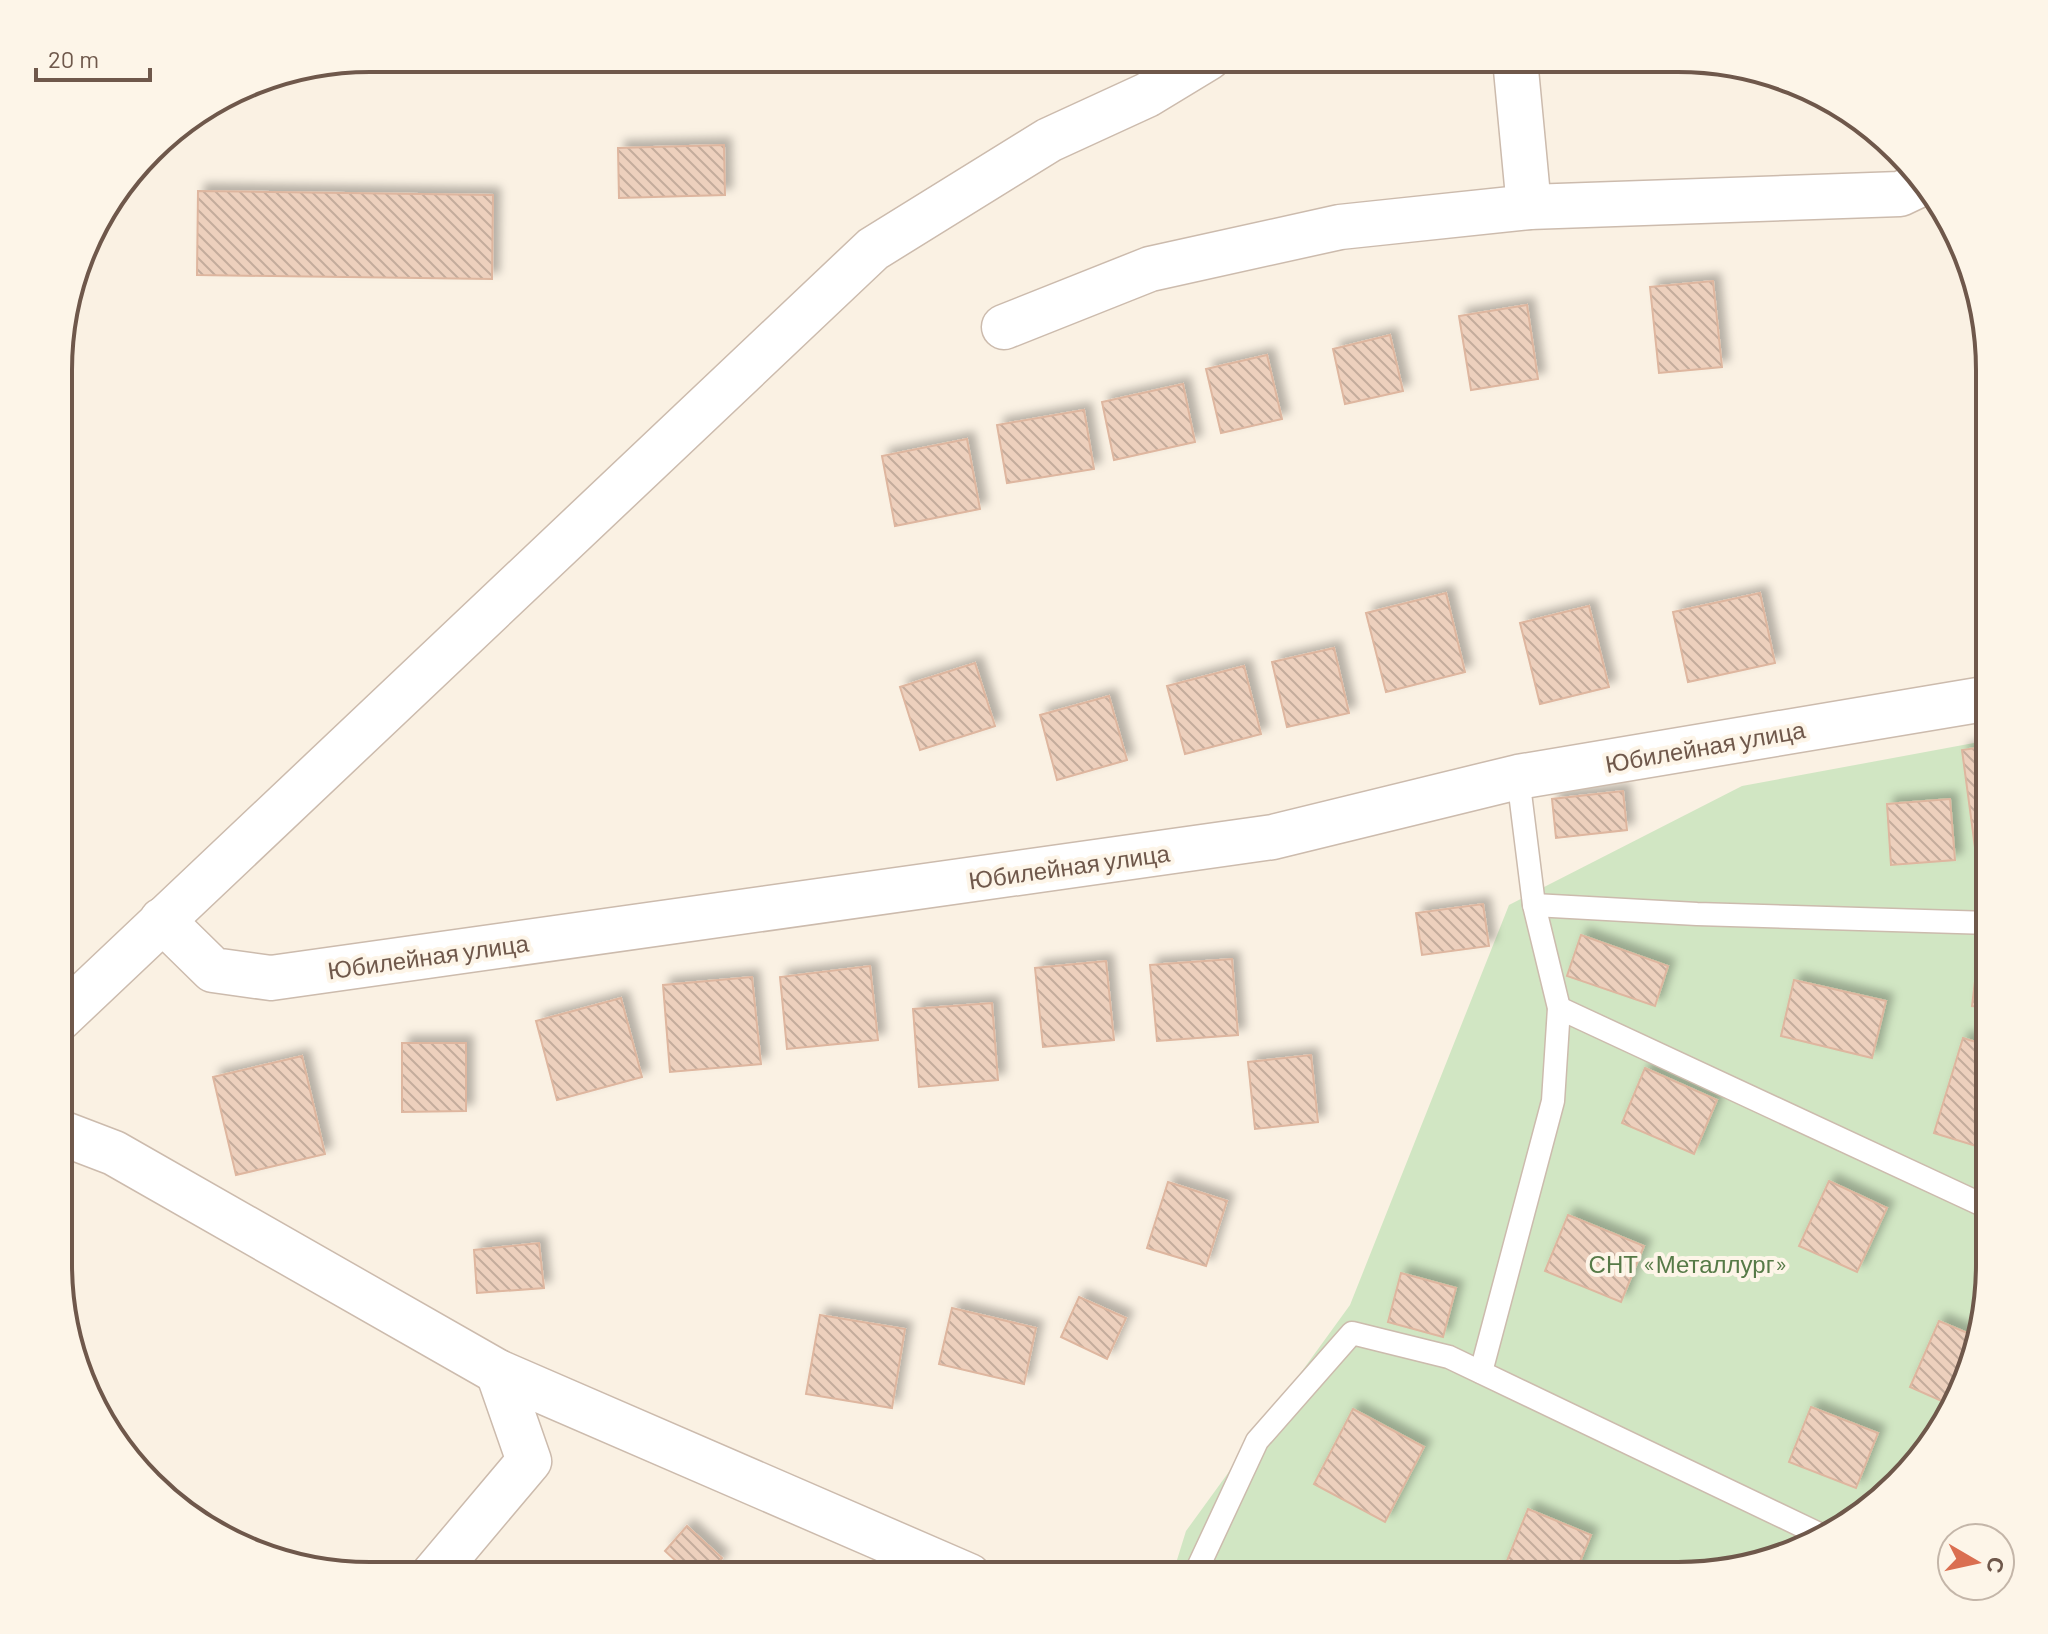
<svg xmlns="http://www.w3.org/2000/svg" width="2048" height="1634" viewBox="0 0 2048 1634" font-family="Barlow,sans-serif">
  <defs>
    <pattern id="building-back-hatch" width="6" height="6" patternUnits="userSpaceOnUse" patternTransform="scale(2)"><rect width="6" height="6" fill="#edd0bd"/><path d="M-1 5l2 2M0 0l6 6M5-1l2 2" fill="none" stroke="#c4ac9c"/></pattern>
    <filter id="shadow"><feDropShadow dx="7" dy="-7" stdDeviation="4" flood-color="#0004"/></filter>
  </defs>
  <rect width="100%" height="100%" fill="#faf1e3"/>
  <polygon fill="#d1e6c3" points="1990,740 1989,1285 1966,1384 1912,1470 1798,1552 1678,1576 1172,1576 1186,1531 1350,1305 1509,905 1742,786"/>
  <g fill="url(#building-back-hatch)" stroke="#deb69f" stroke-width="2" filter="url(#shadow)">
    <polygon points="724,145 725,195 619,198 618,148"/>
    <polygon points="198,191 493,195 492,279 197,275"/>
    <polygon points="1713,281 1722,367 1659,373 1650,287"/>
    <polygon points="1527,305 1538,379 1471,390 1459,316"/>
    <polygon points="1390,335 1403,391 1345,404 1333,349"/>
    <polygon points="1267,355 1282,419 1221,433 1206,369"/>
    <polygon points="1183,384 1195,442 1114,460 1102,402"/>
    <polygon points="1084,410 1094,469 1007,483 997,425"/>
    <polygon points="967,439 980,509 895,526 882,456"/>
    <polygon points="1446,593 1465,672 1386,692 1366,613"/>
    <polygon points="1760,593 1775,663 1688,682 1673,612"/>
    <polygon points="1589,606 1609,687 1540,704 1520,623"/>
    <polygon points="1334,648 1349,713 1287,727 1272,662"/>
    <polygon points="975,663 995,726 920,750 900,687"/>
    <polygon points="1244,666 1261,734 1185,754 1167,686"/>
    <polygon points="1109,696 1127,760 1057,780 1040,715"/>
    <polygon points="1990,746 1990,868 1978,870 1962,750"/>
    <polygon points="1623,791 1627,830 1556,838 1552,799"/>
    <polygon points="1950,799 1955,860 1891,865 1887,804"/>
    <polygon points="1483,904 1489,946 1422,955 1416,913"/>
    <polygon points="1581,935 1668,966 1655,1006 1567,976"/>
    <polygon points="1980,939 1990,940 1990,1008 1972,1006"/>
    <polygon points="1232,959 1238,1035 1157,1041 1150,965"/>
    <polygon points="1106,961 1114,1040 1043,1047 1035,968"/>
    <polygon points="870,966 878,1040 787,1049 780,977"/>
    <polygon points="752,977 761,1064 670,1072 663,985"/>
    <polygon points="1794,980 1886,1001 1872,1058 1781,1036"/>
    <polygon points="621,998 642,1077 557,1100 536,1021"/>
    <polygon points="992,1003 998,1080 919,1087 913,1009"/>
    <polygon points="1963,1038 1989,1046 1989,1150 1934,1133"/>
    <polygon points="402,1043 466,1043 466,1111 402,1112"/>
    <polygon points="1311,1055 1318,1122 1255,1129 1248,1062"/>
    <polygon points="302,1056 325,1154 236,1175 213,1077"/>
    <polygon points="1645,1068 1717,1100 1694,1154 1622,1123"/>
    <polygon points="1829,1181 1887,1208 1857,1272 1799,1246"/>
    <polygon points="1168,1182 1227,1201 1206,1266 1147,1248"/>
    <polygon points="1568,1215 1644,1246 1621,1302 1545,1271"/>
    <polygon points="539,1243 544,1288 477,1293 474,1250"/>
    <polygon points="1401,1273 1456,1288 1443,1337 1388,1322"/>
    <polygon points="1079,1297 1126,1318 1107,1359 1061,1337"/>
    <polygon points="952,1308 1036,1328 1024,1384 939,1364"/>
    <polygon points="820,1315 905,1329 892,1408 806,1394"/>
    <polygon points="1939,1321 1977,1337 1966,1384 1953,1406 1910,1387"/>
    <polygon points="1811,1407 1878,1433 1856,1488 1789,1462"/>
    <polygon points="1353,1409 1424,1447 1385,1522 1314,1484"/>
    <polygon points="1528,1509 1591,1535 1574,1576 1502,1573"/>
    <polygon points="687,1526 722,1558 707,1576 692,1576 665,1551"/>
  </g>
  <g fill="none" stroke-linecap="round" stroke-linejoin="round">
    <g stroke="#ccbbad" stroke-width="25">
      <g id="service">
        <polyline points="1534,905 1697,914 1990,923"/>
        <polyline points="1559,1008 1989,1208"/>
        <polyline points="1481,1372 1553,1101 1559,1008 1534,905 1518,777"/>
        <polyline points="1194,1576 1257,1441 1352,1333 1449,1357 1821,1535"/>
      </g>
    </g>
    <g stroke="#ccbbad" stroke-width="47">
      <g id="minor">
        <polyline points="1515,59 1529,207 1900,194 1921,184"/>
        <polyline points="1004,327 1150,269 1340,227 1529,207"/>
        <polyline points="162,920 213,970 271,978 1273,837 1518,777 1990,698"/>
        <polyline points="59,1019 873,249 1049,140 1147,95 1208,58"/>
        <polyline points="59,1132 114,1153 498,1372 969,1576"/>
        <polyline points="433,1575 529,1461 498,1372"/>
      </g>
    </g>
    <use href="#service" stroke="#fff" stroke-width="22"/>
    <use href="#minor" stroke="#fff" stroke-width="44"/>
  </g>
  <g text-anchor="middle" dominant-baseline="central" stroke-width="8" stroke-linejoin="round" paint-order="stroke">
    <g font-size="24" fill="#6f584b" stroke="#fdf5e8">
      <text transform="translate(1705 746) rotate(-10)">Юбилейная улица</text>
      <text transform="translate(1069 866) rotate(-8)">Юбилейная улица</text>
      <text transform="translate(428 956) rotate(-8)">Юбилейная улица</text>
    </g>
    <g font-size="24" fill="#567a47" stroke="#fdf5e8">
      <text x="1688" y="1263">СНТ «Металлург»</text>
    </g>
  </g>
  <path d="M0 0H2048V1634H0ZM370 72H1678A298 298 0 0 1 1976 370V1264A298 298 0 0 1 1678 1562H370A298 298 0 0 1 72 1264V370A298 298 0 0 1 370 72Z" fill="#fdf5e8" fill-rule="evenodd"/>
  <path fill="none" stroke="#6f584b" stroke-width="4" d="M370 72H1678A298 298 0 0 1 1976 370V1264A298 298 0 0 1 1678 1562H370A298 298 0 0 1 72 1264V370A298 298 0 0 1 370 72Z"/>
  <g transform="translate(1976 1562) rotate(99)"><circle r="38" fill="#fdf5e8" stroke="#c4b6a9" stroke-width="2"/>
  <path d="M0-6L14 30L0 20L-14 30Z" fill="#da6f51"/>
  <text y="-12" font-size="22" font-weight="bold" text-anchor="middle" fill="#6f584b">С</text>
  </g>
  <path d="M36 68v12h114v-12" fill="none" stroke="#6f584b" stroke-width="4"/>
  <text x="48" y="68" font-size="24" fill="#6f584b" stroke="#fdf5e8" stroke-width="6" paint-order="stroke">20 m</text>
</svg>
